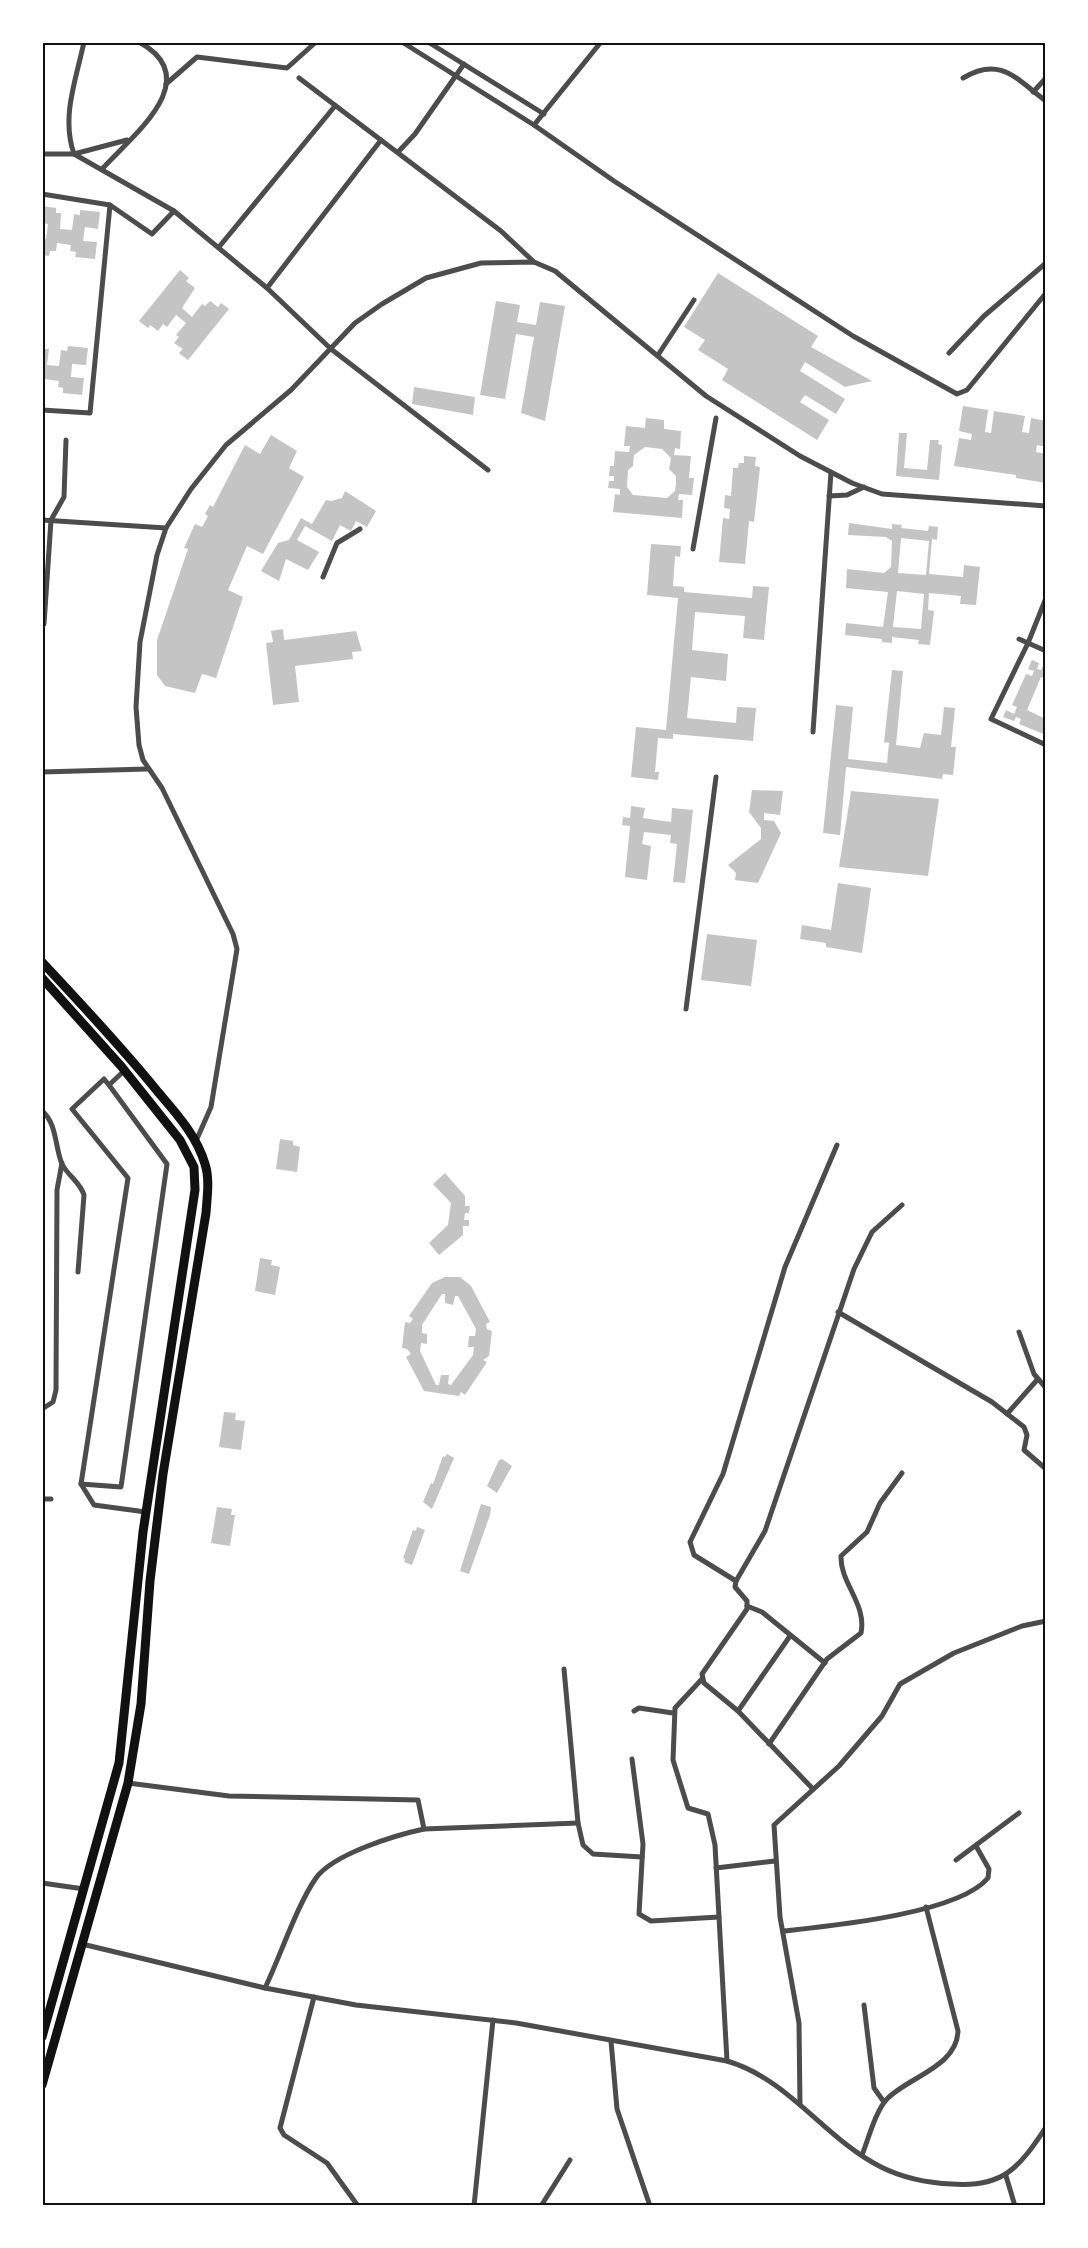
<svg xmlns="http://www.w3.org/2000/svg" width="1088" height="2248" viewBox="0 0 1088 2248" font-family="Georgia,serif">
  <rect width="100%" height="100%" fill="#fff"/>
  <g fill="#c4c4c4" fill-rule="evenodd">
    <polygon points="42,206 56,208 56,213 61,213 60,229 72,230 74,214 80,215 80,210 100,212 98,229 85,227 83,241 97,242 95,259 75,257 76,252 70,251 71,245 57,243 56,251 50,251 49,256 42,255 42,238 46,239 48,224 42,223"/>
    <polygon points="180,270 189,278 186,281 195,288 182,308 192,317 202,304 205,306 210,301 218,307 221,303 229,309 188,360 179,353 183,349 174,343 179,337 176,335 186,323 176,315 167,327 163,324 158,331 150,325 148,328 139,321"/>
    <polygon points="718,273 818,336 811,347 872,381 845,387 805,362 800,371 845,399 836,414 805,395 800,402 829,420 817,440 722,380 728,369 698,350 705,340 684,327"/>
    <polygon points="496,301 520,305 517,322 536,325 540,302 565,306 545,421 521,413 534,337 516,334 505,399 480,395"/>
    <polygon points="68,346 88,348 86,365 72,364 71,377 84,378 82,395 63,393 63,388 58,387 59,381 44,379 42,388 42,349 49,349 47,365 59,366 61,350 67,351"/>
    <polygon points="414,387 475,397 473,415 412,404"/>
    <polygon points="963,406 988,410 985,432 991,433 994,411 1025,416 1022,432 1029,433 1031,418 1046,421 1046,447 1037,445 1036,452 1046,454 1046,483 1016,478 1016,475 954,466 959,438 971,440 972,434 959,431"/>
    <path d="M646 418 664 420V429L681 431 680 449 675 448 674 455 691 456 689 478H694L692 495 679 494 678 500H683L682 518 613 512 615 494 620 495V489L608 488 609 481H614V476H609L610 466H614L615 451 629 452 630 446H624L626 426 645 428ZM645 447 662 449 671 458 669 469 676 476V483L675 491 667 498 633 495 627 487 628 470 633 466 634 455Z"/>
    <polygon points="899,433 907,433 904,468 927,470 930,440 939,440 938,444 942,445 939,480 896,476"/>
    <polygon points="271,435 297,451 289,468 304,477 263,554 247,546 228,590 243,597 216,678 202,674 195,693 165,686 157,675 157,640 188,549 184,548 195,524 202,527 208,516 205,514 210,505 213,507 245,445 260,454"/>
    <polygon points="744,456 756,457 755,466 760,467 754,522 749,521 745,564 719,562 723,518 729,519 730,509 724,508 725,495 731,496 733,468 738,468 739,463 744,463"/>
    <polygon points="345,491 376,511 367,527 356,521 351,531 340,525 332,541 305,526 297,540 319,552 308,570 286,559 279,581 261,571 278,543 289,540 301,518 312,524 326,500 331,501 342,498"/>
    <path d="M849 523 892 529V524L902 525 901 528 928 531 929 526 938 527 937 540 932 539 929 574 963 577 964 565 980 567 976 605 960 604 961 596 929 593 928 610 934 611 930 645 918 644 919 640 892 637V643L882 642V639L845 635 846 623 883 627 888 592 846 588 847 569 884 573 891 567 892 541 886 537 848 535ZM901 538 929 541 926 575 898 573ZM897 591 924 594 921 629 893 627Z"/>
    <polygon points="651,544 681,546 680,557 675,556 673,586 684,587 684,592 752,598 753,586 769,587 764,640 743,638 745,616 695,612 692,650 728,654 726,681 691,677 687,718 736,723 737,707 756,708 753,741 673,734 673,739 658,738 655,772 659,772 658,780 631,777 636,727 666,730 678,598 647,595"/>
    <polygon points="283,629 284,640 356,631 362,651 352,652 353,659 295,666 299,702 273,705 266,643 273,642 271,631"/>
    <polygon points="1032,660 1039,663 1037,669 1041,670 1044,664 1046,665 1046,679 1041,677 1027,710 1046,719 1046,735 1019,724 1021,719 1016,717 1014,721 1003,717 1006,710 1014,714 1017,707 1012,705 1026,674 1032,676 1034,671 1028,669"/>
    <polygon points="892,670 903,671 896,745 920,748 924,733 941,735 944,707 955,708 951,747 956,747 953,775 943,774 942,779 846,767 840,835 823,833 836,705 853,707 848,759 887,763 889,743 884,742"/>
    <polygon points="752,790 783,791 780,815 764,813 764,820 774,821 781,833 758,883 735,880 736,873 728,865 761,839 761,828 749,812"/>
    <polygon points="851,791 939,799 928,876 839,867"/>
    <polygon points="631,806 645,808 643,818 671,822 672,808 693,810 685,883 673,882 677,844 670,843 671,835 644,832 642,844 651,846 647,880 625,877 630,826 622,825 623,817 630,818"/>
    <polygon points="838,883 871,888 862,953 826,947 826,943 800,939 802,925 831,930"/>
    <polygon points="707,934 757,940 751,986 701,980"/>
    <polygon points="280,1139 293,1141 293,1145 300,1147 297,1172 276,1169"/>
    <polygon points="445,1173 465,1196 465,1206 470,1206 469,1213 465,1213 464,1220 469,1220 469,1226 463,1226 463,1235 439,1255 429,1243 448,1225 451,1203 433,1184"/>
    <polygon points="260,1258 272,1260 271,1265 280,1267 275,1295 255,1291"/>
    <path d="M445 1277H460L471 1286 490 1322 486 1324 487 1329 492 1331 489 1356 483 1360 487 1362 465 1395 461 1392 459 1396 424 1391 406 1357 411 1354 407 1349 402 1348 405 1322 410 1323 413 1319 409 1316 432 1283ZM442 1294H445V1303L453 1305 455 1296H458L476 1329 475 1336H469L468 1347H474L473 1355 451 1385 448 1384 449 1375H441L439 1385H436L420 1351 421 1343 427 1344V1334L422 1333V1325Z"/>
    <polygon points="224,1412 236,1413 235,1420 245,1421 241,1450 219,1447"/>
    <polygon points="447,1454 454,1458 432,1509 423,1502 431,1483 433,1484 443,1456 445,1457"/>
    <polygon points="502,1459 512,1466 497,1493 487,1486 499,1460"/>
    <polygon points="481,1504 491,1507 490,1515 469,1574 460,1571"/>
    <polygon points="217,1507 232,1509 231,1515 235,1515 230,1546 211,1543"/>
    <polygon points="417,1527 425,1530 412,1565 404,1562 405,1559 403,1558 413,1530 416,1531"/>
  </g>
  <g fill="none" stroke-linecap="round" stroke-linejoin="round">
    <g stroke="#4c4c4c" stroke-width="5">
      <path d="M84 42C76 80 61 117 74 154L174 211 267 288 331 349 488 470"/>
      <polyline points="402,42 534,125 614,181 853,336 957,394 967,390 1046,293"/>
      <polyline points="428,42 544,114"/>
      <polyline points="299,78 501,231 534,262"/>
      <path d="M963 78C1001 55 1017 80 1046 101"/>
      <polyline points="166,84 197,57 287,68 316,42"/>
      <polyline points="1033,92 1046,78"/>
      <polyline points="534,125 601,42"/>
      <polyline points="399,151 415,134 464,64"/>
      <polyline points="42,154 74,154 127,140"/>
      <path d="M102 169C132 136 207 79 139 42"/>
      <polyline points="42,194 110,205 152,234 174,211"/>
      <polyline points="219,247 335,106"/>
      <polyline points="267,288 381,140"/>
      <polyline points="949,353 984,316 1046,263"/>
      <polyline points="658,355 694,300"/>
      <polyline points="42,410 90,413 110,205"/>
      <polyline points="829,496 847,495 864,487"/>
      <polyline points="42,520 166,528"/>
      <polyline points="693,549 716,418"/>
      <polyline points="323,577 337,543 360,529"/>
      <polyline points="1046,598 1028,643 991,719 1046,745"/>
      <polyline points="44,624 51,520 64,497 66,440"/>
      <polyline points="1019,639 1046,651"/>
      <polyline points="813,732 831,472"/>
      <polyline points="42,772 147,769"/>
      <polyline points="686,1009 716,777"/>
      <polyline points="109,1085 104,1079 72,1109 128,1178 81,1484 121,1487 167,1164 109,1085 125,1070"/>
      <path d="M42 1111C57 1123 55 1148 62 1164 68 1176 80 1182 84 1195L78 1272"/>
      <polyline points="196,1141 211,1107 237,949 233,934 162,788 143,760 139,745 136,707 140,642 157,555 166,528 191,489 226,445 291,390 355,323 382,304 426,278 481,263 534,262 555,271 706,396 800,456 852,483 882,494 1046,506"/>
      <polyline points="838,1312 992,1402 1024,1427 1027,1435 1024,1450 1046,1469"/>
      <polyline points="1019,1332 1034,1374 1046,1388"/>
      <polyline points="42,1409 53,1402 56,1390 57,1190 62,1163"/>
      <polyline points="1007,1414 1037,1380"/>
      <polyline points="81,1484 94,1505 146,1512"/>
      <polyline points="42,1499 51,1499"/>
      <polyline points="736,1581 694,1555 690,1542 723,1474 785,1267 837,1145"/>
      <polyline points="747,1606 762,1612 825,1663"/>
      <polyline points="564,1669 578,1823 583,1845 593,1854 642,1857"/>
      <polyline points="702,1679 675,1708 673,1760 688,1808 708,1814 715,1845 727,2061"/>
      <polyline points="634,1711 639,1708 673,1713"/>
      <polyline points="738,1711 790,1636"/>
      <path d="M769 1744 827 1659 861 1633C867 1604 840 1583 841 1556L867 1532 880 1503 902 1473"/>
      <polyline points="632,1759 643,1844 639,1914 651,1921 719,1917"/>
      <polyline points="128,1783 229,1796 418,1800 424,1829"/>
      <polyline points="813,1789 738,1711 704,1683 702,1674 747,1609 747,1601 735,1587 736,1581 765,1531 854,1269 872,1232 902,1205"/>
      <polyline points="956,1860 1019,1813"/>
      <polyline points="716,1868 775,1861"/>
      <polyline points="42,1883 84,1889"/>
      <path d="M784 1931C830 1926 958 1914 988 1878L989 1869 976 1846"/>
      <path d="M82 1944 265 1988 356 2005 516 2023 727 2061C789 2079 825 2139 881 2167 903 2178 927 2183 952 2184 1003 2188 1019 2168 1046 2127"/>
      <path d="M265 1988C280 1957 297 1905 316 1878 333 1854 396 1835 424 1829L578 1823"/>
      <polyline points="314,1997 280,2128 284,2135 327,2163 358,2206"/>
      <polyline points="864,2005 874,2088 884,2102"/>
      <polyline points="611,2041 617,2109 650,2206"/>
      <polyline points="800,2105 799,2023 780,1917 774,1825 839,1766 882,1716 900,1684 954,1653 1022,1626 1046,1621"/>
      <path d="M862 2155C868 2140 876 2110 887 2099 908 2077 957 2067 958 2031L926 1907"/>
      <polyline points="1006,2176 1015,2206"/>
      <polyline points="474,2206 493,2020"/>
      <polyline points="541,2206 570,2160"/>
    </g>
    <g stroke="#111" stroke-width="9">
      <path d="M42 962C82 1005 121 1046 158 1092 176 1113 197 1136 205 1164 210 1179 207 1197 206 1213L163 1474 150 1581 141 1704 128 1783 42 2085"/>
      <polyline points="42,978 121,1066 180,1140 194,1167 195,1190 143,1532 119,1763 42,2037"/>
    </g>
  </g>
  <rect width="1088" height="2248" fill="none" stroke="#ffffff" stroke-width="87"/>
  <rect x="44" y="44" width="1000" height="2160" fill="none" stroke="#111" stroke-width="2"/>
</svg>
